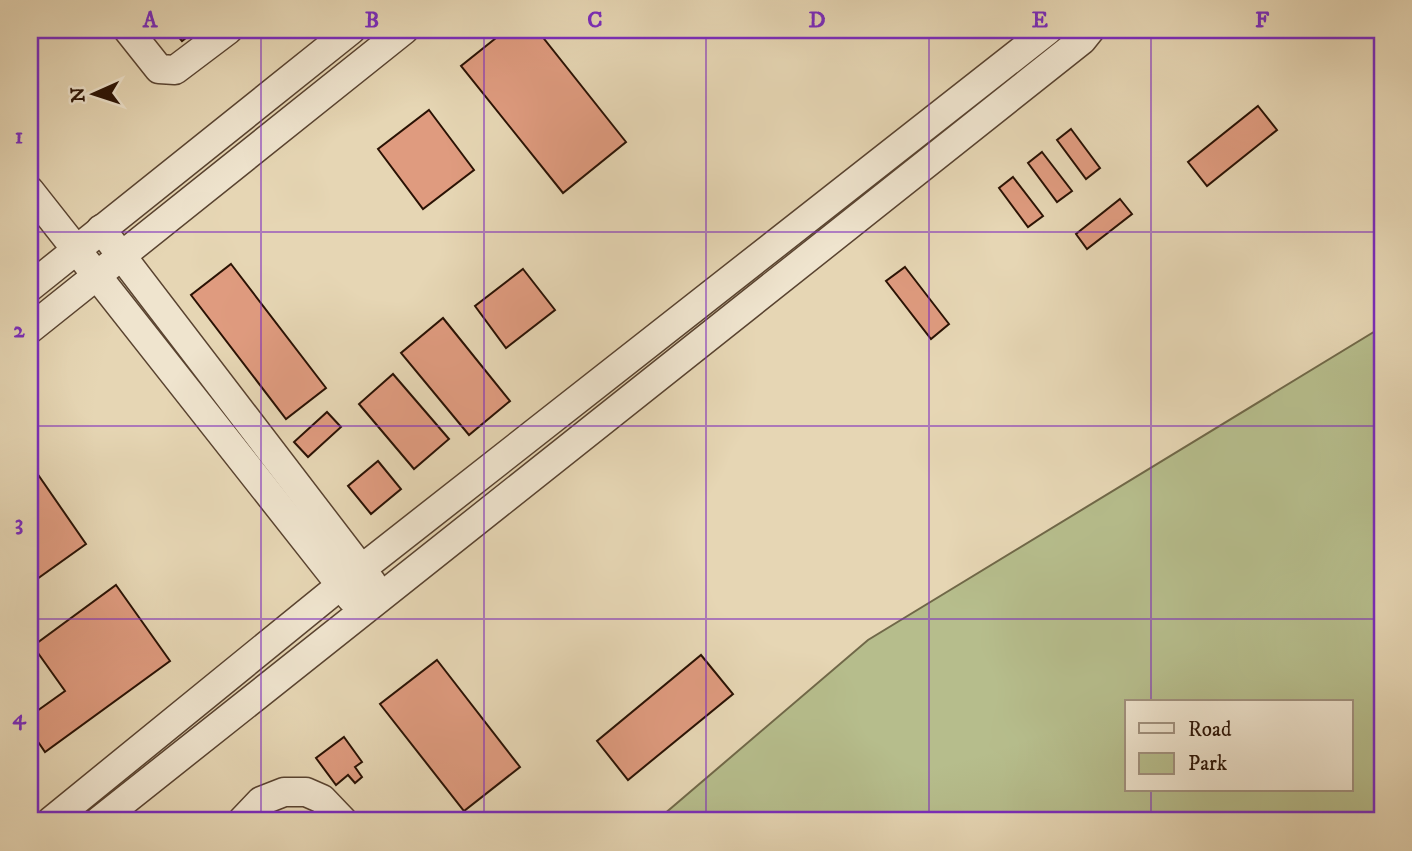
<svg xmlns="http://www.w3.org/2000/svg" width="1412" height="851" viewBox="0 0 1412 851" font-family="'IM FELL DW Pica',serif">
  <rect width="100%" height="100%" fill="#e6d6b4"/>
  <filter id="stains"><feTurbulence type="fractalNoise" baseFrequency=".00286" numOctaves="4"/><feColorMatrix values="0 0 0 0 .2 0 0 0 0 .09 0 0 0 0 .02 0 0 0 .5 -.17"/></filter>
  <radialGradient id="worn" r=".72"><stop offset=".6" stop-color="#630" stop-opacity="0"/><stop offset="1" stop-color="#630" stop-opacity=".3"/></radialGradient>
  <path fill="#b6bd8c" stroke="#706848" stroke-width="2" fill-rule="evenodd" d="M1382 327V821H656L868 640ZM1127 702H1351V790H1127Z"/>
  <g fill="#df9b7f" stroke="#2a1204" stroke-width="2">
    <polygon points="173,30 196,30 182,41"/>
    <polygon points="506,30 537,30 626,142 563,193 461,66"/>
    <polygon points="1258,106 1277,130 1207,186 1188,162"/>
    <polygon points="429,110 474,170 423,209 378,149"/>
    <polygon points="1071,129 1100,168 1086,179 1057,140"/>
    <polygon points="1042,152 1072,191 1057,202 1028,163"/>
    <polygon points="1013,177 1043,216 1028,227 999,188"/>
    <polygon points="1120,199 1132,214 1087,249 1076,234"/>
    <polygon points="231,264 326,388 286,419 191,295"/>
    <polygon points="905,267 949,324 931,339 886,281"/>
    <polygon points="523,269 555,310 506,348 475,306"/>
    <polygon points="443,318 510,401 469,435 401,353"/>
    <polygon points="393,374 449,439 414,469 359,404"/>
    <polygon points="327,412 341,427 308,457 294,442"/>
    <polygon points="378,461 401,489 371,514 348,486"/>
    <polygon points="30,463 86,544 30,584"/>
    <polygon points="116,585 170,661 45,752 30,730 30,716 65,691 33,646"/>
    <polygon points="701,655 733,694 628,780 597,741"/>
    <polygon points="437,660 520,767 464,811 380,704"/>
    <polygon points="344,737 362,762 355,767 362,777 355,783 348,775 336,785 316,758"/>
  </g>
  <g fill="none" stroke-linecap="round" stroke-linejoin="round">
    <g stroke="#594330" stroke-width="31">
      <g id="minor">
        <polyline points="128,30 159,69 175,70 228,30"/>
        <polyline points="30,191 351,598"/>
        <polyline points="101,229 372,583"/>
        <polyline points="30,287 351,30"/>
        <polyline points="30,329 404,30"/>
        <polyline points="51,821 341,585 1048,30"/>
        <polyline points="99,821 1082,40 1090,30"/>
        <polyline points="242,821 261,801 284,792 306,792 322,799 343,821"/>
      </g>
    </g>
    <use href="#minor" stroke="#efe4ce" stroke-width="28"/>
  </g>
  <path fill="none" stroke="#7b2cbf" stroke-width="2" stroke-opacity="0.55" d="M261 30V821M484 30V821M706 30V821M929 30V821M1151 30V702M30 232H1382M30 426H1382M30 619H1382M1151 790V821"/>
  <rect width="1412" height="851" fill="none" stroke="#e6d6b4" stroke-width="77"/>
  <rect x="1125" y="700" width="228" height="91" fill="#efe4ce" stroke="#a0907d" stroke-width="2"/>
  <rect x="1139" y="723" width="35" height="10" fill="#efe4ce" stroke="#a0907d" stroke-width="2"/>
  <text x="1188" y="736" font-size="21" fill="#2a1204">Road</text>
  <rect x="1139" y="753" width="35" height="21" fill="#b6bd8c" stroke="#a0907d" stroke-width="2"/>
  <text x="1188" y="770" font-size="21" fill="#2a1204">Park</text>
  <g transform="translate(94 94) rotate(267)" stroke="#efe4ce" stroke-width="5" paint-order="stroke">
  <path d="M0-5L12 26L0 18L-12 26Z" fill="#2a1204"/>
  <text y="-10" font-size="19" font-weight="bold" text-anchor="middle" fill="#2a1204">N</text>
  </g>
  <rect x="38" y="38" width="1336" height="774" fill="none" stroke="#7b2cbf" stroke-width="2.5"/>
  <g font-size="23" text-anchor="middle" font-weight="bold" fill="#7b2cbf">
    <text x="150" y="27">A</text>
    <text x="372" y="27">B</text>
    <text x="595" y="27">C</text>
    <text x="817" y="27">D</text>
    <text x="1040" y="27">E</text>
    <text x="1262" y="27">F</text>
    <text x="19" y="143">1</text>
    <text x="19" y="337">2</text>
    <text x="19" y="530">3</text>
    <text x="19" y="724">4</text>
  </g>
  <rect width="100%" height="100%" filter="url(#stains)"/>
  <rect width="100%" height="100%" fill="url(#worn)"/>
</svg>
